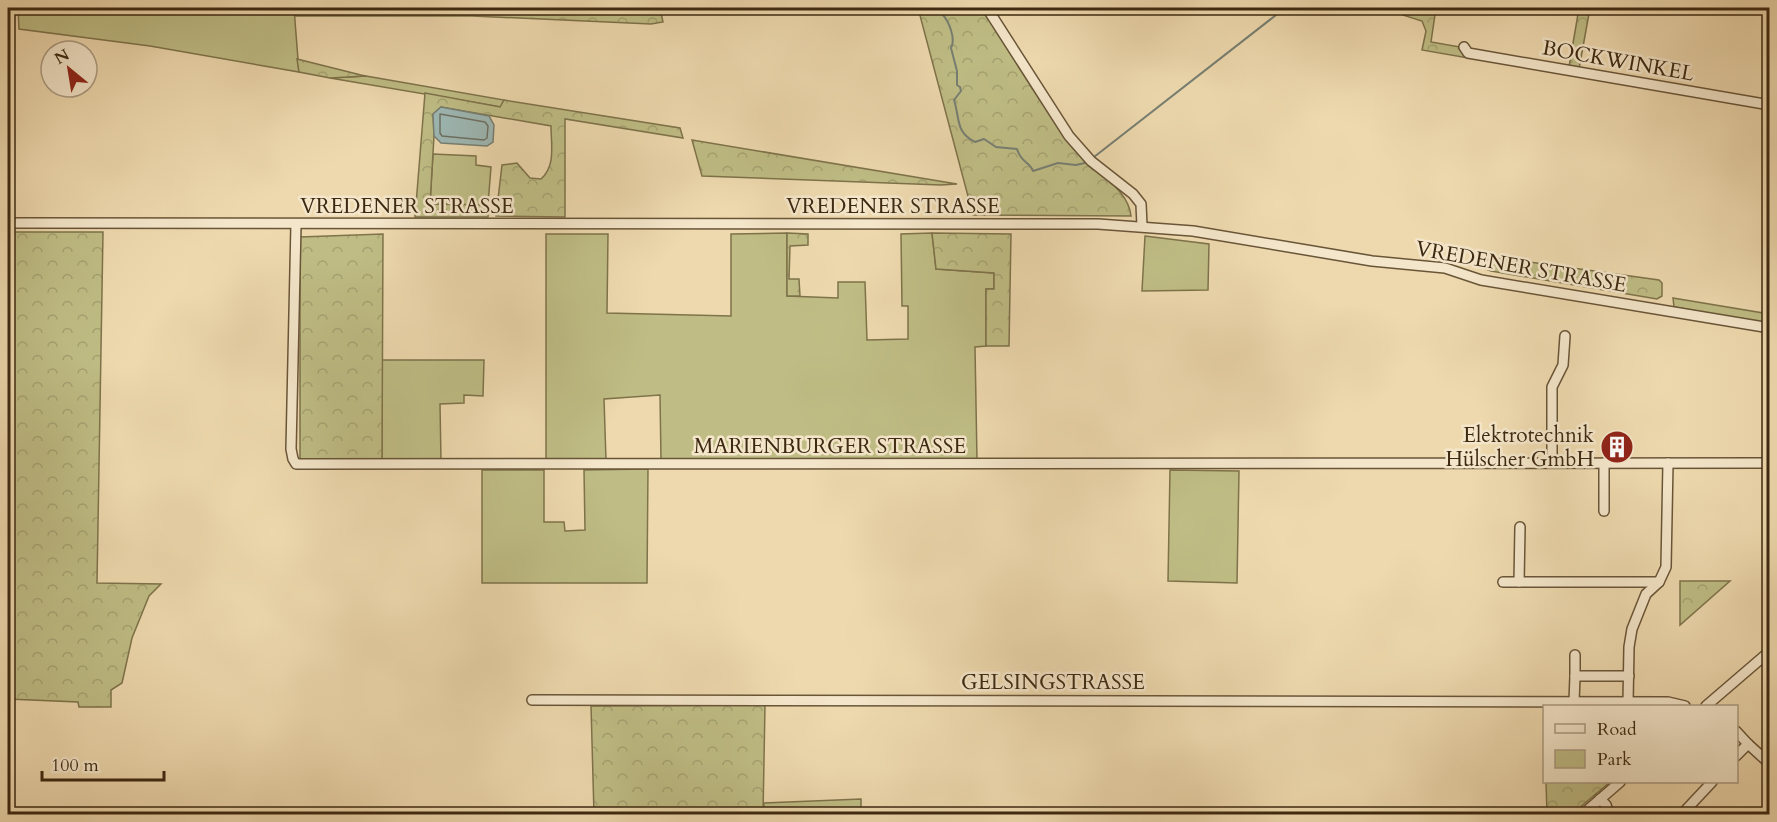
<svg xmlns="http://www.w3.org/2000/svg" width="1777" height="822" viewBox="0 0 1777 822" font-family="Cardo,serif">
  <defs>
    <pattern id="forest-crowns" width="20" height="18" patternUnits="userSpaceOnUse" patternTransform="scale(1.5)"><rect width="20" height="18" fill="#bfbd85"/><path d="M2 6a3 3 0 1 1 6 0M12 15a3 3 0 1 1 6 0" fill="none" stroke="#a5a272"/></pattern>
  </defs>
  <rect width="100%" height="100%" fill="#eed9ae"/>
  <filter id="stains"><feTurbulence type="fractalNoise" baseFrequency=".00333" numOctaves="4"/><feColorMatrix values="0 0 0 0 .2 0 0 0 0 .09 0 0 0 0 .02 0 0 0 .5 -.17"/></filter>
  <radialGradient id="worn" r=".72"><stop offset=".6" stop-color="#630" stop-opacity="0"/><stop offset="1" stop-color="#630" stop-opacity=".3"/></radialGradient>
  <g fill="#bfbd85" stroke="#7e734b" stroke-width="1.5">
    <polygon points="18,8 294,8 299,72 150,46 19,29"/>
    <polygon points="366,76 504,100 501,107 330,78"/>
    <polygon points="433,154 476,156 476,165 491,167 488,205 430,204"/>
    <polygon points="787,233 787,296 838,298 838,282 865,282 867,340 908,339 908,306 902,306 901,234 932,233 936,269 994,273 994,289 986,289 986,346 975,347 977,460 661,459 660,395 604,399 606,460 546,461 546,234 608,234 607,313 731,316 731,234"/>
    <polygon points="1145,236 1209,244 1208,290 1142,291"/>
    <polygon points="1673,298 1769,314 1769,324 1674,307"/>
    <polygon points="382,360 484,360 483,396 464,395 464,403 440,404 441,461 382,461"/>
    <polygon points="648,469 647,583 482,583 482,470 544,470 544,522 564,522 565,531 585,530 584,470"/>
    <polygon points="1170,470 1239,471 1237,583 1168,581"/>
    <polygon points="861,799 861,814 763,814 764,803"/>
  </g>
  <g fill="url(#forest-crowns)" stroke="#7e734b" stroke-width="1.5">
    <polygon points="294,8 660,8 663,22 651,24 472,16 295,16"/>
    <path d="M918 8H985L1094 167C1108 180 1129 195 1131 216L973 215Z"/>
    <polygon points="1381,8 1436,8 1431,42 1477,50 1468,58 1422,50 1426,31 1422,21"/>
    <polygon points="1579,8 1590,8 1579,69 1569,67"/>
    <polygon points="297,59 361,75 366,76 330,78 299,72"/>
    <path d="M425 93 500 107 504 100 680 128 683 138 565 119V217L496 216 502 165 517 163 530 178 541 179C556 166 551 145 551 126L441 107 433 114 434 136 430 204 488 205V217H415Z"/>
    <polygon points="692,140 957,184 941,185 702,176"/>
    <polygon points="8,232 103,232 97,583 161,584 149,596 132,638 122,683 111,690 111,707 79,707 78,702 8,699"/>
    <polygon points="787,233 808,234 808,245 790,246 789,279 799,279 800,296 787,296"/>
    <polygon points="932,233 1011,234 1009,346 986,346 986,289 994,289 994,273 936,269"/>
    <polygon points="383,234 382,461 300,460 300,237"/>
    <polygon points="1500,258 1659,280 1662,283 1662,296 1657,299 1491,271 1483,268 1478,261"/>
    <polygon points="1680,581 1730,581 1680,625"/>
    <polygon points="765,705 763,814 594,814 591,706"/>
    <polygon points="1546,782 1610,782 1572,814 1547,814"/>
  </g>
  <polygon fill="#9db8b5" stroke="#777f73" stroke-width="1.5" points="441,107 489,116 494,125 493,142 487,146 441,143 434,136 433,114"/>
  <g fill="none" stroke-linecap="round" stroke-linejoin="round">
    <polygon stroke="#6d7063" stroke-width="1.5" points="440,114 485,122 488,126 487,138 484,140 442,136 440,133"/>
    <g stroke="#777f73" stroke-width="2">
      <path d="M934 8C936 10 939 12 942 14 949 21 956 39 951 48L957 71V85L960 87 961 91 954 100C960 118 955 132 975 142L984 139 996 147 1017 149C1021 163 1030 162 1033 171L1058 163 1076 165 1089 162"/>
      <polyline points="1094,157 1285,8"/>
    </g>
    <g stroke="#695538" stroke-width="12">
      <g id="minor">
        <polyline points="987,8 1069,136 1091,161 1133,194 1141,204 1142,226"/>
        <polyline points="1464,47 1468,53 1770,105"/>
        <polyline points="8,223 1098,224 1193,231 1372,261 1445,268 1481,280 1770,328"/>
        <polyline points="296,224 291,449 293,459 296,464 1770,463"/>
        <polyline points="1552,463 1552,387 1563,365 1565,336"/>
        <polyline points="1604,511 1604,463"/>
        <polyline points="1503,582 1659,582"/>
        <polyline points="1519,582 1520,527"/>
        <polyline points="1575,676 1575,655"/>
        <polyline points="532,700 1668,702 1685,706"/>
        <polyline points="1574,702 1575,676 1629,676"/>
        <polyline points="1628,702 1629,647 1632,629 1646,594 1659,582 1666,567 1668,463"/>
        <polyline points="1706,706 1770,651"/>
        <polyline points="1736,731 1748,744 1736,756"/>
        <polyline points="1748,744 1770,764"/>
        <polyline points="1600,799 1606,805 1609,814"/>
        <polyline points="1583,814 1620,782"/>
        <polyline points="1682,814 1712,782"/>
      </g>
    </g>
    <use href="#minor" stroke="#f4e6ca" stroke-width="9"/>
  </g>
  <defs>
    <g id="building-disc" transform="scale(1.725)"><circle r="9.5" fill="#8f2418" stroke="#f4e6ca"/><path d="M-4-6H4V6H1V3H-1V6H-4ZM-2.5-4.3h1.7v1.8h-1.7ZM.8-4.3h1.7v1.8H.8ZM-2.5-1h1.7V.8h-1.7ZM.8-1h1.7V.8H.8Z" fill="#fff"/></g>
  </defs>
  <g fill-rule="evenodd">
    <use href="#building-disc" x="1617" y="447"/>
  </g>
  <g text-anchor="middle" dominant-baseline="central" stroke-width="5" stroke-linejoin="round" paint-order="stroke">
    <g font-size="21" fill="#3d2911" stroke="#f4e6ca">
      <text transform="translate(1618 61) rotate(10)">BOCKWINKEL</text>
      <text x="407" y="206">VREDENER STRASSE</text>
      <text x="893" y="206">VREDENER STRASSE</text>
      <text transform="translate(1521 267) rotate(10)">VREDENER STRASSE</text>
      <text x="830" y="446">MARIENBURGER STRASSE</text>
      <text x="1053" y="682">GELSINGSTRASSE</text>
    </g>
    <g font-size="21" fill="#3d2911" stroke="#f4e6ca" text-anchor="end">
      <text x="1594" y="435">Elektrotechnik<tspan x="1594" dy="24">Hülscher GmbH</tspan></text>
    </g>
  </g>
  <rect width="1777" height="822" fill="none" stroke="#eed9ae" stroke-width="30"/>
  <rect x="9" y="9" width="1759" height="804" fill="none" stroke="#3d2911" stroke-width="3"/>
  <rect x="15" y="15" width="1747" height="792" fill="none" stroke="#3d2911" stroke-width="1.5"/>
  <rect x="1543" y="705" width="195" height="78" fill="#f4e6ca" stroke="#ab9a80" stroke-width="1.5"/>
  <rect x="1555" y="724" width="30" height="9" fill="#f4e6ca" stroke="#ab9a80" stroke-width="1.5"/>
  <text x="1597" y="735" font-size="18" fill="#3d2911">Road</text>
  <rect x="1555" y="750" width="30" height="18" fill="#bfbd85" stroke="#ab9a80" stroke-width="1.5"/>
  <text x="1597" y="765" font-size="18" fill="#3d2911">Park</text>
  <g transform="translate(69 69) rotate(330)"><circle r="28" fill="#f4e6ca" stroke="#ab9a80" stroke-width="1.5"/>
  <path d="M0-4.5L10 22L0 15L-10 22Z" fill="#8f2418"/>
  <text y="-9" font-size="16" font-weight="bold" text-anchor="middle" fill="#3d2911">N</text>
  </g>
  <path d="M42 771v9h122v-9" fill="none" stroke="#3d2911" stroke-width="3"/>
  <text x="51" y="771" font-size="18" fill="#3d2911" stroke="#f4e6ca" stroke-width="4.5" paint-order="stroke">100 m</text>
  <rect width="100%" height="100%" filter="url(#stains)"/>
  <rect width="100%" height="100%" fill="url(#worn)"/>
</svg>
